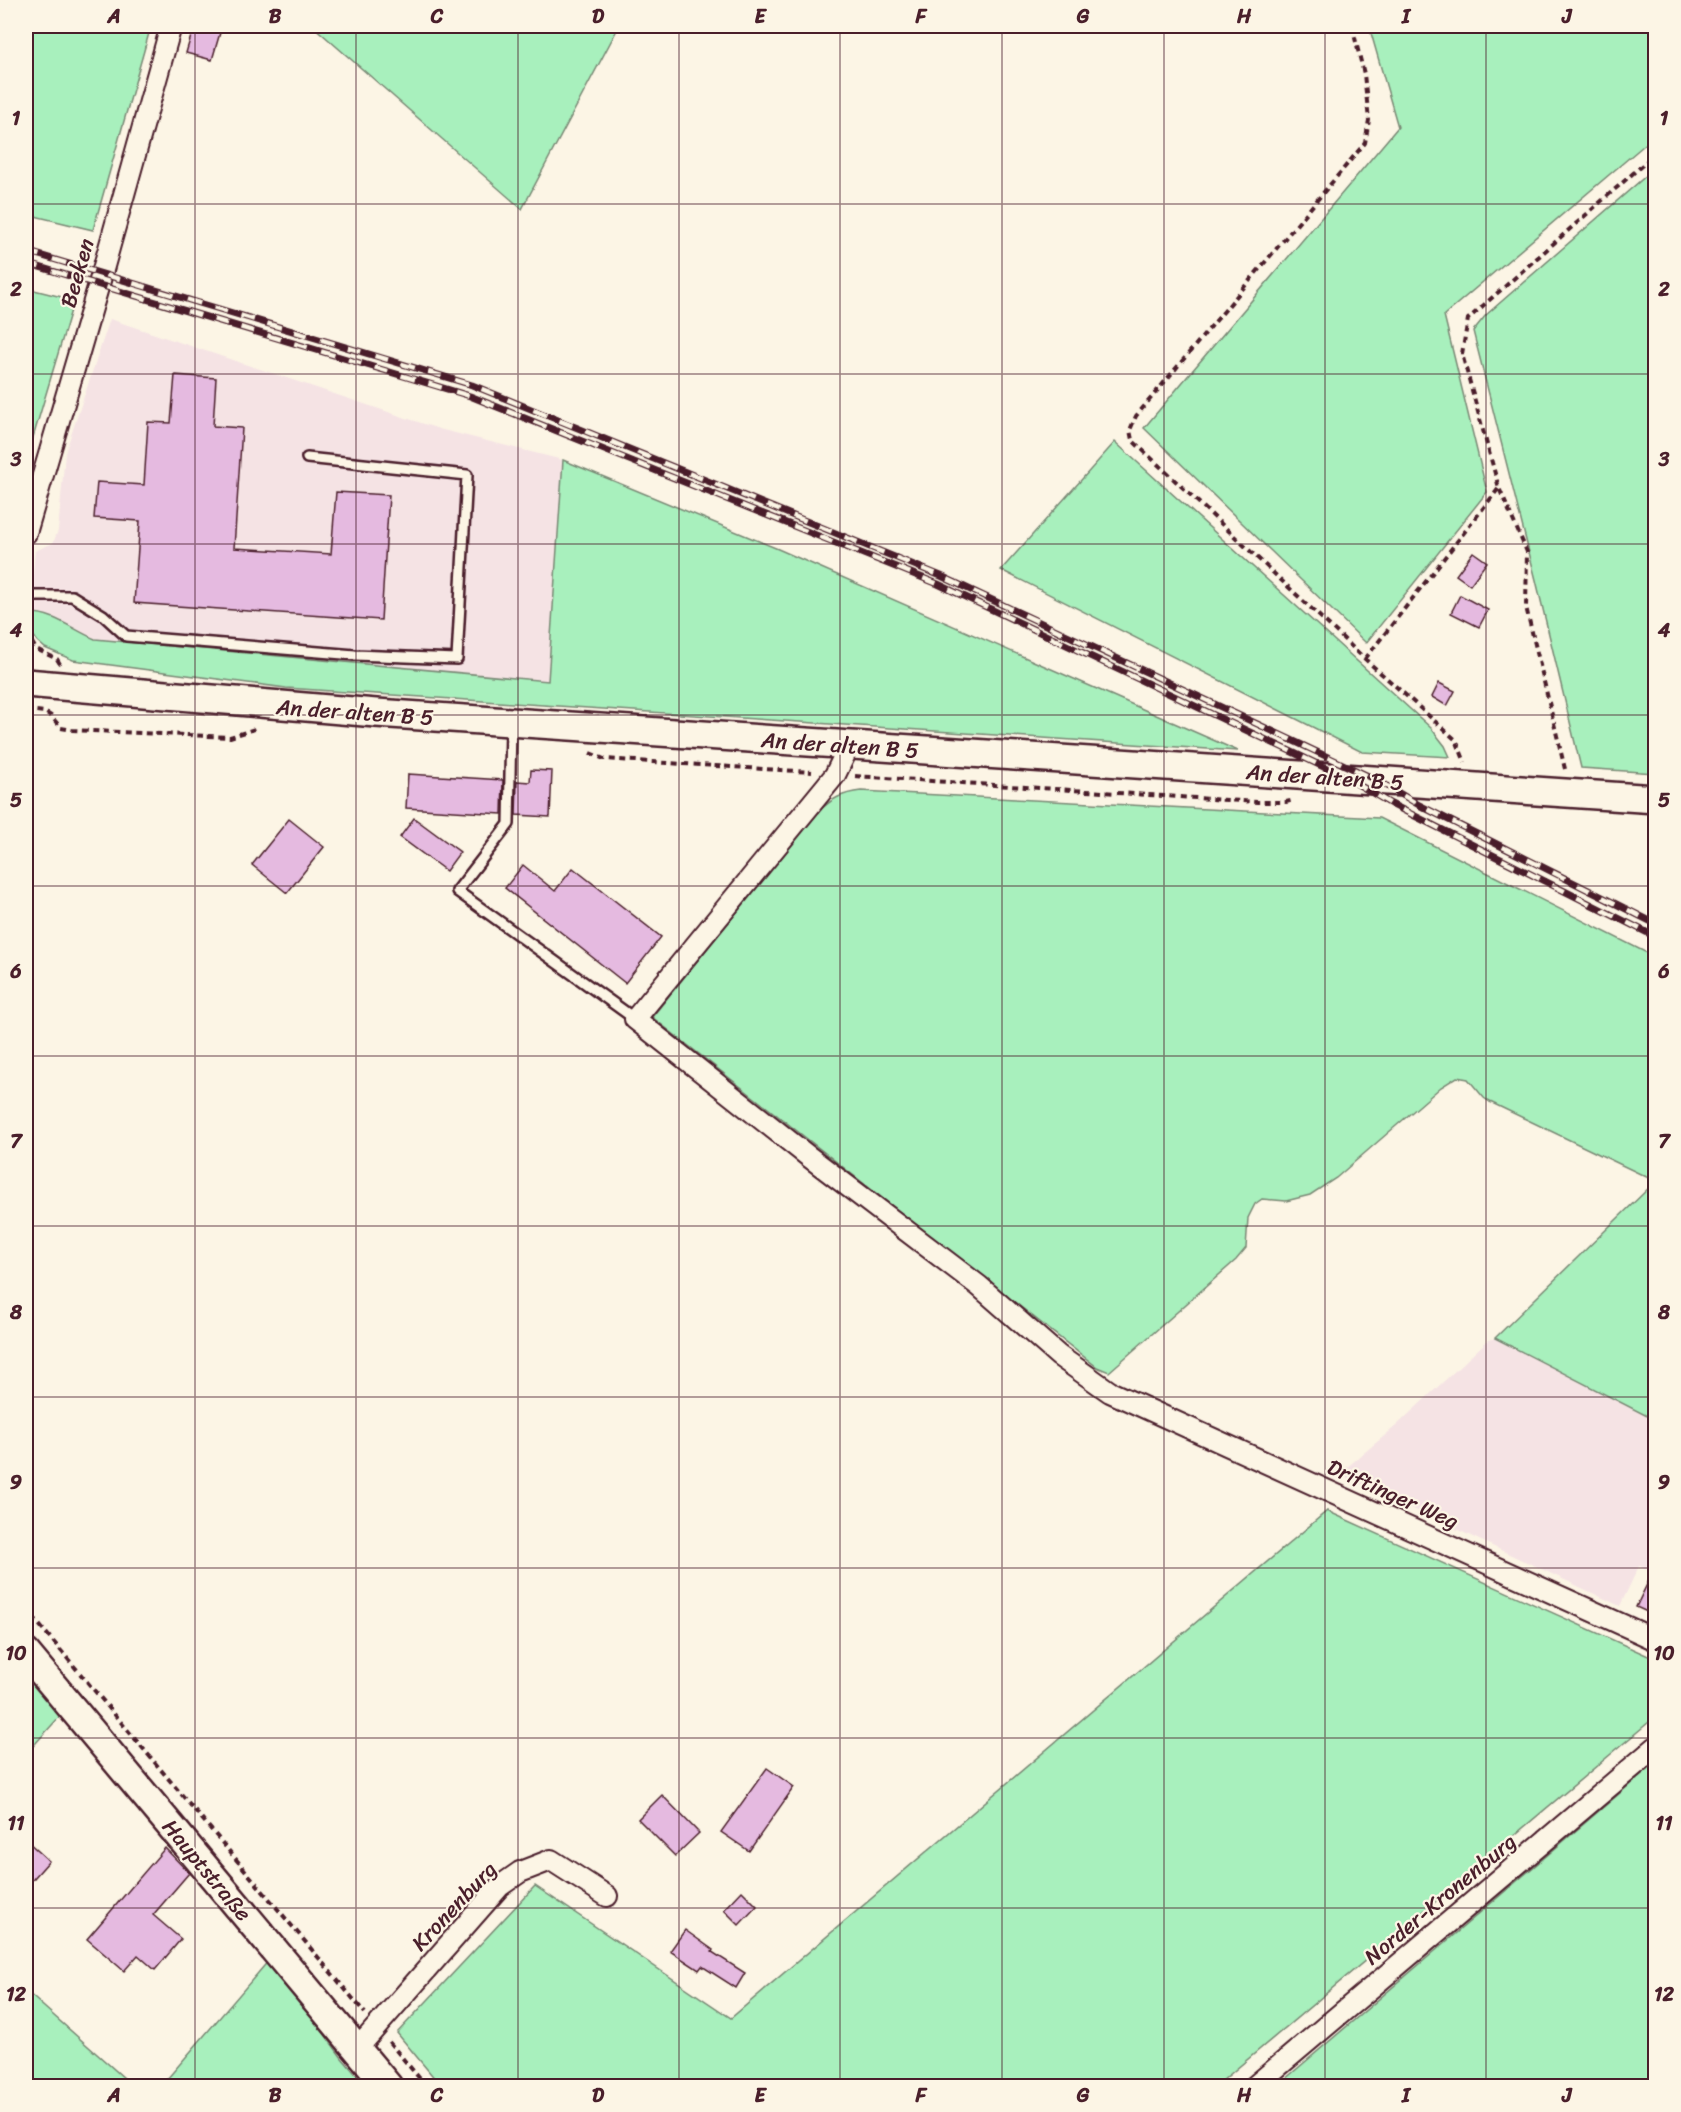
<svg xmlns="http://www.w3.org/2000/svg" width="1681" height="2112" viewBox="0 0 1681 2112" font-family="Sriracha,sans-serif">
  <rect width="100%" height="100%" fill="#fcf5e5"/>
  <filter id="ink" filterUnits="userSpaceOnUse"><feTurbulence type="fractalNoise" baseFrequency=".0167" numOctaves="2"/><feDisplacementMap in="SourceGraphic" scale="12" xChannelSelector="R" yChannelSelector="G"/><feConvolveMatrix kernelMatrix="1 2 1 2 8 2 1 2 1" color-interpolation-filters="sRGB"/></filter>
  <g filter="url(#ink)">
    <g fill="#f5e3e4">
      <polygon points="110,319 439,429 563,460 548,681 95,639 29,613 35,551 53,543 58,531 65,453"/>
      <polygon points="1495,1338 1655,1420 1655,1573 1639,1566 1620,1606 1339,1474 1396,1426 1487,1341"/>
    </g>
    <g fill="#a8f0bd" stroke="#798874" stroke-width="1.5">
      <polygon points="26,26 151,26 93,230 26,214"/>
      <polygon points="313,26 619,26 522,209"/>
      <polygon points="1369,26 1655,26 1656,135 1444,315 1487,492 1366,643 1144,428 1398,127"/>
      <polygon points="1655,168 1655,773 1581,768 1536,580 1473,331 1486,315"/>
      <polygon points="26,288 74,300 26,461"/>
      <polygon points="1115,442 1431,728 1445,746 1450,757 1362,752 1001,570"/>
      <path d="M563 460 778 549 1238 751 286 688 73 660 45 648 37 641 31 632 29 613C53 612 73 630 95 639L548 681Z"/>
      <path d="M861 791 1379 818 1655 957V1181L1490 1102 1484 1098 1468 1079 1457 1077 1441 1087 1336 1178 1310 1195 1286 1201 1262 1199 1255 1204 1248 1218 1246 1248 1236 1260 1109 1372 1097 1367 652 1017 817 813C831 799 842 793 861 791Z"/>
      <polygon points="1655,1182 1655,1420 1495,1338"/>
      <polygon points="1327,1511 1655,1659 1655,1717 1216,2086 441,2086 397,2033 535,1886 731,2018"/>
      <polygon points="26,1673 61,1715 26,1754"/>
      <polygon points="1655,1763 1655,2086 1277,2086"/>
      <polygon points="270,1959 342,2058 366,2086 161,2086"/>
      <polygon points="26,1991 133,2086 26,2086"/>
    </g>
    <g fill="#e5bae0" stroke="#4a1f2b" stroke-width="1.5">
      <polygon points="194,26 222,26 212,60 186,53"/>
      <polygon points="175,375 216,378 213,426 242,428 234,548 331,554 336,492 389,495 381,620 134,603 140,521 94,518 97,482 144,485 148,422 171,423"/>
      <polygon points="1473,552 1487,562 1470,585 1456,575"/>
      <polygon points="1460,595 1488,610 1479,627 1451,613"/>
      <polygon points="1439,683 1455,691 1447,706 1432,697"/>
      <polygon points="531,770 552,771 550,817 516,815 517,781 530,782"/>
      <polygon points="408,774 503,780 502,814 406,808"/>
      <polygon points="414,818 460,852 446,871 400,837"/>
      <polygon points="289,819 324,847 287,893 252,865"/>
      <polygon points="523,865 555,891 573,868 661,937 625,983 505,888"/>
      <polygon points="1656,1566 1656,1616 1636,1607"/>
      <polygon points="767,1768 794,1787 749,1851 721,1832"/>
      <polygon points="662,1795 699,1833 675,1856 638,1819"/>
      <polygon points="26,1840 49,1861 26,1887"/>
      <polygon points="165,1848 189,1873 153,1915 181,1939 155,1970 138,1955 124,1971 87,1939"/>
      <polygon points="742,1891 757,1906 739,1925 724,1910"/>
      <polygon points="685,1930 713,1950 712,1952 745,1973 736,1988 702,1966 699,1970 670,1951"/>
    </g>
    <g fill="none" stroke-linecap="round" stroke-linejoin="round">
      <g stroke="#4a1f2b" stroke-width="14">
        <g id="lane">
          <polyline points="26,596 72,596 103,615 126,636 355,655 457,659 467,475 307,458"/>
          <polyline points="511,726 509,824 457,891 635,1019"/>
        </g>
      </g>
      <g stroke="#4a1f2b" stroke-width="24">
        <g id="street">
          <polyline points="26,533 99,284 171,26"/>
          <polyline points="849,746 835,775 635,1019 808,1156 979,1286 1059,1356 1110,1392 1656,1640"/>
          <polyline points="357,2049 500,1886 520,1872 551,1860 607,1896"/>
          <polyline points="1255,2086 1656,1747"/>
        </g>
      </g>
      <g stroke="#4a1f2b" stroke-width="32">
        <g id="secondary">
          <polyline points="26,683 376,713 1656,799"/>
          <polyline points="26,1653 388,2086"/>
        </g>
      </g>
      <g stroke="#4a1f2b" stroke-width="4" stroke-dasharray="6 4.5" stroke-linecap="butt">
        <polyline points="1352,26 1364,74 1369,120 1365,143 1136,416 1130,430 1132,440 1365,659 1456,740 1465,762"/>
        <polyline points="26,633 36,649 57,659 60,664"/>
        <polyline points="1365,659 1499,488"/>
        <polyline points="26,710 45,712 51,716 61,728 72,730 230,737 258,728"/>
        <polyline points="590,753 604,759 812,772"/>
        <polyline points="1565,769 1526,607 1527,552 1499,488 1462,354 1468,319 1656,153"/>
        <polyline points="855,776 1257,802 1286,802 1294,800"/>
        <polyline points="26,1609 365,2013"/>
        <polyline points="389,2042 426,2086"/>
      </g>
      <use href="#lane" stroke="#fcf5e5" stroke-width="9"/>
      <use href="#street" stroke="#fcf5e5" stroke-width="20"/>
      <use href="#secondary" stroke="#fcf5e5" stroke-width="27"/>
      <g stroke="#4a1f2b" stroke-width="7">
        <g id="rail">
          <polyline points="26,251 472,385 941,576 1379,781 1419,805 1656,924"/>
          <polyline points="26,263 470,396 938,584 1349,779 1391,804 1656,937"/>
        </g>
      </g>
      <use href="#rail" stroke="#fcf5e5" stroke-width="4.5" stroke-dasharray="14" stroke-linecap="butt"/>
    </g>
  </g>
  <path fill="none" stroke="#4a1f2b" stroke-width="1.5" stroke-opacity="0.55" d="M195 26V2086M356 26V2086M518 26V2086M679 26V2086M840 26V2086M1002 26V2086M1164 26V2086M1325 26V2086M1486 26V2086M26 204H1656M26 374H1656M26 544H1656M26 715H1656M26 886H1656M26 1056H1656M26 1226H1656M26 1397H1656M26 1568H1656M26 1738H1656M26 1908H1656"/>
  <g text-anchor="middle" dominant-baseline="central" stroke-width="4.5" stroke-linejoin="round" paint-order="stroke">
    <g font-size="22" fill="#4a1f2b" stroke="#fcf5e5">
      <text transform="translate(77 273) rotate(-74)">Beeken</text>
      <text transform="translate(355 712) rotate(4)">An der alten B 5</text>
      <text transform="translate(840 745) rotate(4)">An der alten B 5</text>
      <text transform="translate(1325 777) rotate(4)">An der alten B 5</text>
      <text transform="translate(1393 1494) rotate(24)">Driftinger Weg</text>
      <text transform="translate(207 1870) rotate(50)">Hauptstraße</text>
      <text transform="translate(1440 1899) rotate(-40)">Norder-Kronenburg</text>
      <text transform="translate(454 1906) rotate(-47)">Kronenburg</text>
    </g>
  </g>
  <rect width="1681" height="2112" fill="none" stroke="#fcf5e5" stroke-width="66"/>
  <rect x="33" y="33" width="1615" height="2046" fill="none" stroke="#4a1f2b" stroke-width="2"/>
  <g font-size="20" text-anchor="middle" font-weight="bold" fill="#4a1f2b">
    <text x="114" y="23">A</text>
    <text x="275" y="23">B</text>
    <text x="437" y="23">C</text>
    <text x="598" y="23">D</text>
    <text x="760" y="23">E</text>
    <text x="921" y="23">F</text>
    <text x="1083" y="23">G</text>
    <text x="1244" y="23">H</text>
    <text x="1406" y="23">I</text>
    <text x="1567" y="23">J</text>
    <text x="16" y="125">1</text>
    <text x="1664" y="125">1</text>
    <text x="16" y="296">2</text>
    <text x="1664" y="296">2</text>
    <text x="16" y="466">3</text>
    <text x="1664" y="466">3</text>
    <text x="16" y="637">4</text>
    <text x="1664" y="637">4</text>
    <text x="16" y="807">5</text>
    <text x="1664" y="807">5</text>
    <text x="16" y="978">6</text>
    <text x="1664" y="978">6</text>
    <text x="16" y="1148">7</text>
    <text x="1664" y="1148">7</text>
    <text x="16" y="1319">8</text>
    <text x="1664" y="1319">8</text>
    <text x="16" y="1489">9</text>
    <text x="1664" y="1489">9</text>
    <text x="16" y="1660">10</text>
    <text x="1664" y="1660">10</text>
    <text x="16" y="1830">11</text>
    <text x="1664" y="1830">11</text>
    <text x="16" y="2001">12</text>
    <text x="1664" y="2001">12</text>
    <text x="114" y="2102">A</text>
    <text x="275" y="2102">B</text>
    <text x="437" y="2102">C</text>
    <text x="598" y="2102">D</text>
    <text x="760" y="2102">E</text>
    <text x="921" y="2102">F</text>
    <text x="1083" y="2102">G</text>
    <text x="1244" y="2102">H</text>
    <text x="1406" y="2102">I</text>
    <text x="1567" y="2102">J</text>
  </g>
</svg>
